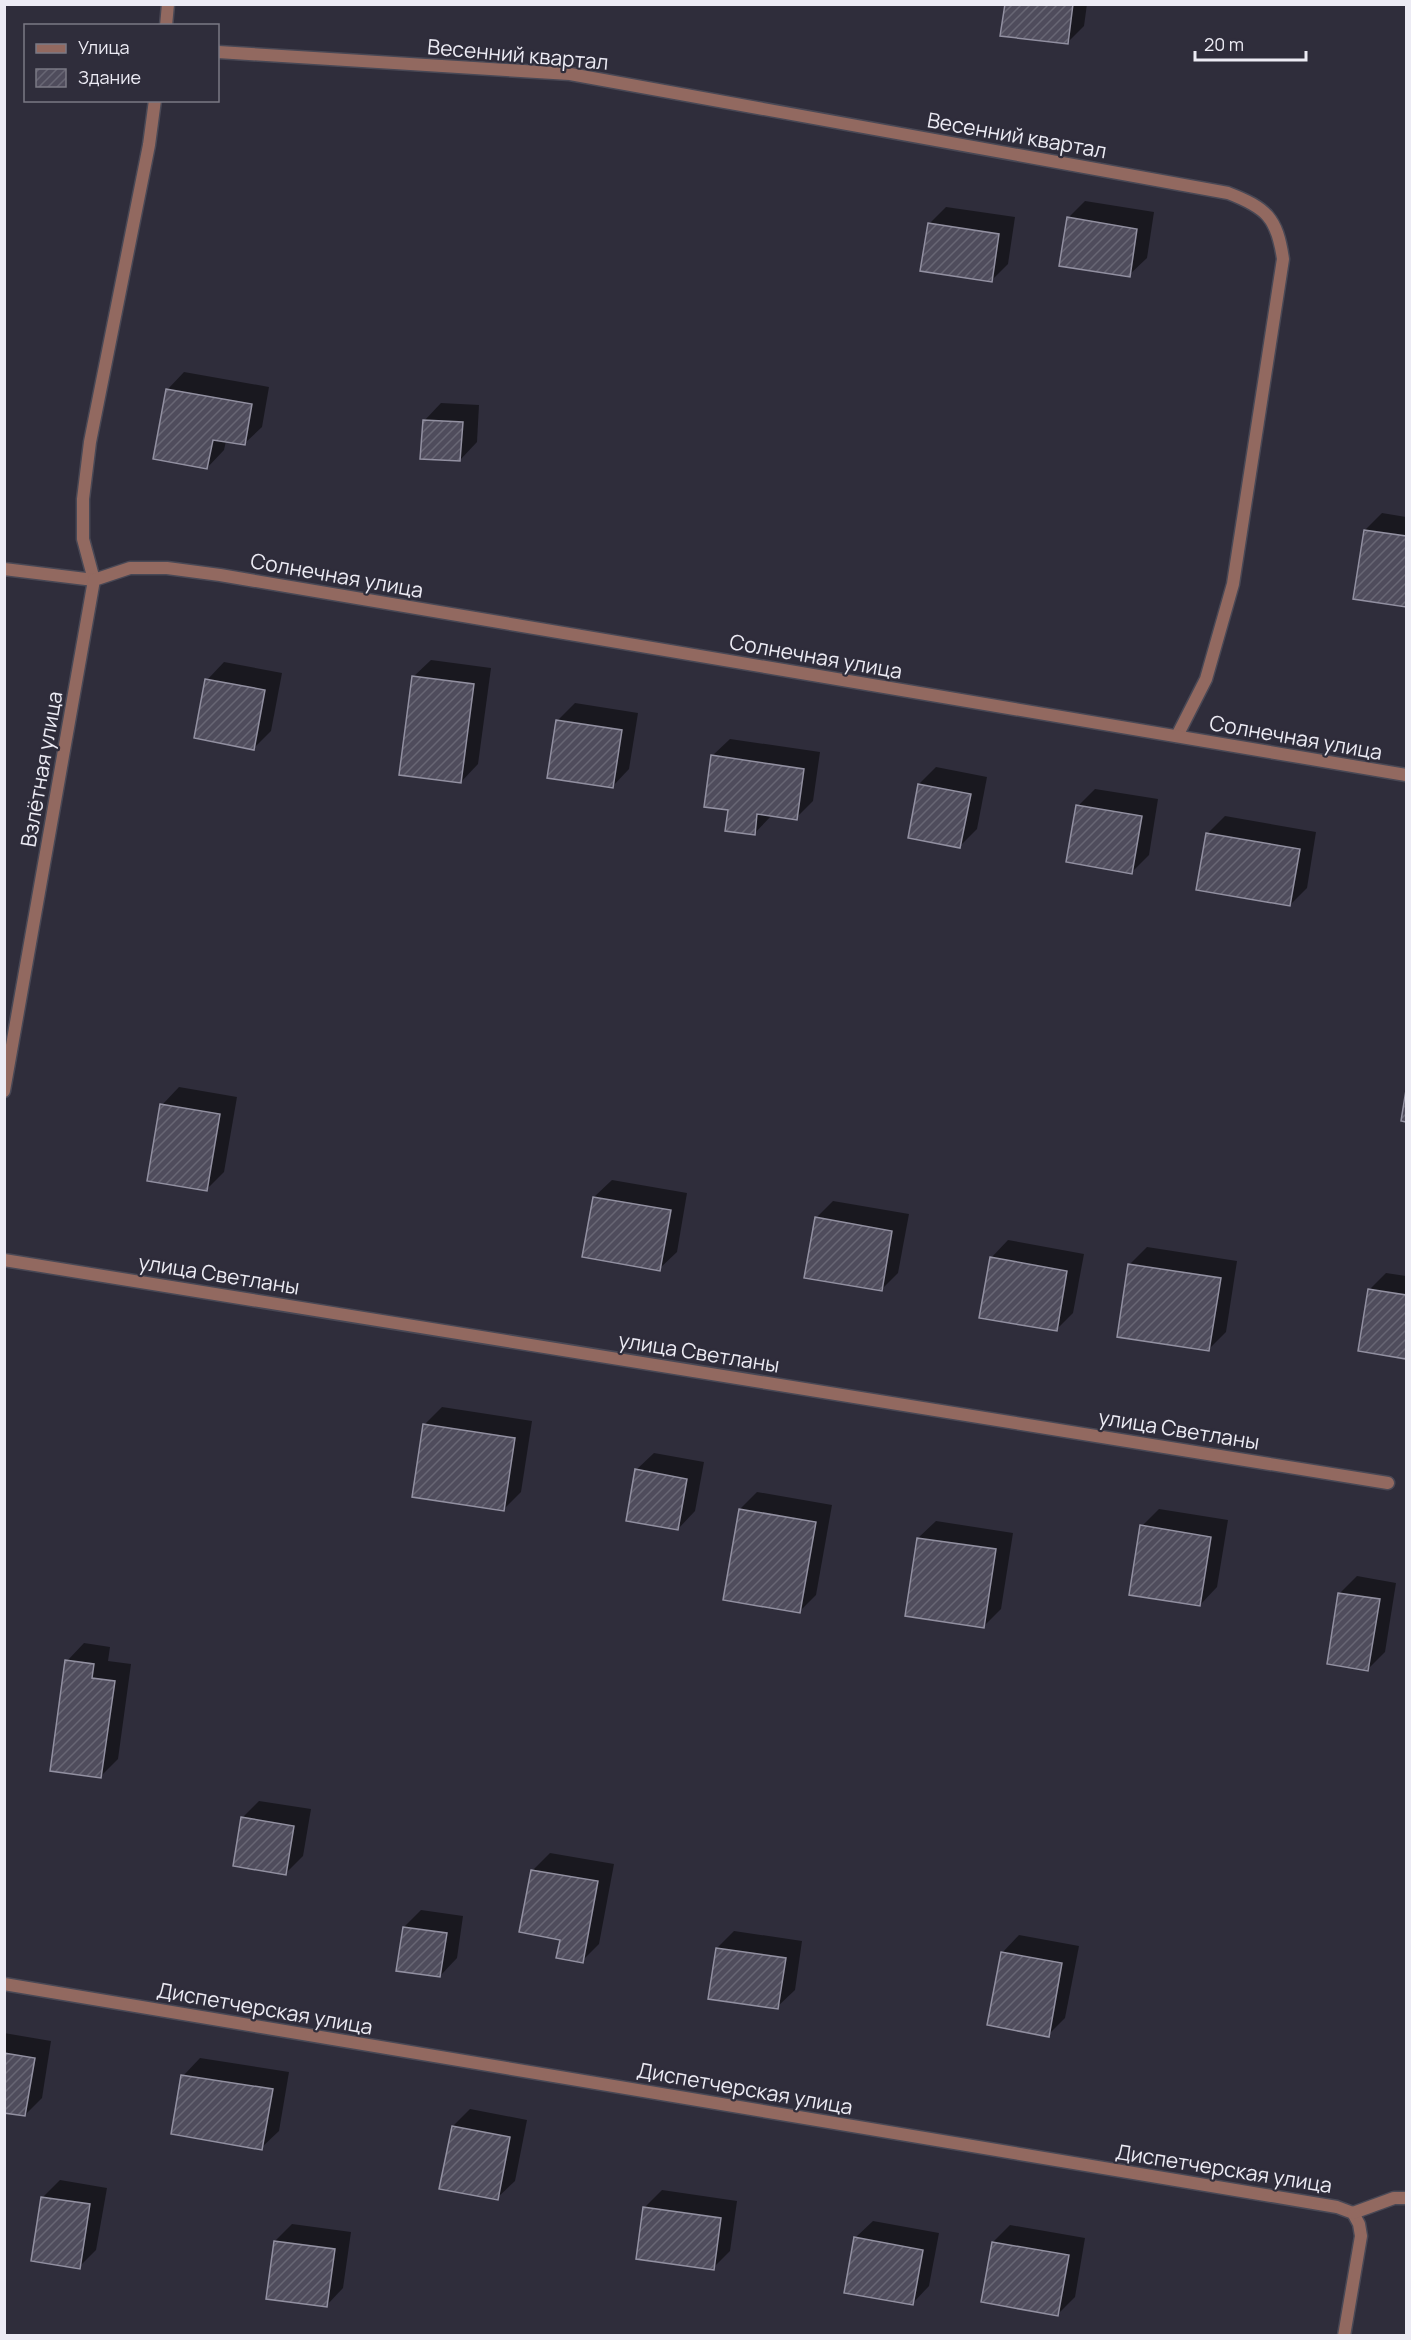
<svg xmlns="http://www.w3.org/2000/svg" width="1411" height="2340" viewBox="0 0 1411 2340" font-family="Manrope,sans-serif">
  <defs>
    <pattern id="building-hatch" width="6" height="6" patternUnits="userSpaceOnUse" patternTransform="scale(1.5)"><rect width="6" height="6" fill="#4f4c5c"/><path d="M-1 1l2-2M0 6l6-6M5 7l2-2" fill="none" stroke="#686674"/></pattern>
  </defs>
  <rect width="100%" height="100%" fill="#2f2d3b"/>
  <g fill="#0007">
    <polygon points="1006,4 1087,4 1084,26 1067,43"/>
    <polygon points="1085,201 1154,212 1147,258 1129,275 1068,218"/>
    <polygon points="946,207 1015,217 1008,264 991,281 929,224"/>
    <polygon points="184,372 269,387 262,427 244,444 226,441 224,450 207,468 167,390"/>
    <polygon points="441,403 479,405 477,442 460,460 424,421"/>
    <polygon points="1382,513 1406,517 1406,606 1355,598 1365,530"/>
    <polygon points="431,660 491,668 478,764 461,782 413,677"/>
    <polygon points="224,662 282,673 271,731 254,748 207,680"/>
    <polygon points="575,703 638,713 629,769 612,787 558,720"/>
    <polygon points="730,739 820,752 813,801 796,818 772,815 754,834 730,809 712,756"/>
    <polygon points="936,767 987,777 977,829 959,847 919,784"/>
    <polygon points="1095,789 1158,799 1149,855 1132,872 1078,806"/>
    <polygon points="1225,816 1316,832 1307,888 1290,905 1208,833"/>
    <polygon points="179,1087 237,1097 224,1172 207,1189 162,1105"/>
    <polygon points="612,1180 687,1193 677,1252 659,1269 594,1197"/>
    <polygon points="833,1201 909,1214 898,1273 881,1290 816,1218"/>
    <polygon points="1008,1240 1084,1254 1073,1313 1056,1330 991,1258"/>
    <polygon points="1147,1247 1237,1261 1226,1332 1209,1349 1130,1264"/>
    <polygon points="1386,1273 1406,1276 1406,1357 1360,1350 1369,1290"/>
    <polygon points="442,1407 532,1421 521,1492 504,1509 425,1424"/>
    <polygon points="654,1453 704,1462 695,1511 678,1529 636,1470"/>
    <polygon points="757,1492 832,1505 816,1595 799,1612 740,1509"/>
    <polygon points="1159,1509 1228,1520 1217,1587 1200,1605 1142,1526"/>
    <polygon points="936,1521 1013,1533 1001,1609 984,1626 918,1538"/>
    <polygon points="1357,1576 1396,1583 1385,1652 1368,1669 1339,1594"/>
    <polygon points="84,1643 110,1647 108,1661 131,1664 118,1759 101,1776 67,1661"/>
    <polygon points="259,1801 311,1809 303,1856 286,1873 242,1818"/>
    <polygon points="550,1853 614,1864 599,1944 582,1961 562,1939 532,1871"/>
    <polygon points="421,1910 463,1916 457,1958 440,1976 404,1927"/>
    <polygon points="734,1931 802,1941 795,1990 777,2007 717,1948"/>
    <polygon points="1019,1935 1079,1946 1065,2018 1048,2035 1002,1953"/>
    <polygon points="4,2033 51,2041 42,2098 25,2115 4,2112"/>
    <polygon points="200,2058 289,2072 279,2131 261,2148 183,2076"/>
    <polygon points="470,2109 527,2120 515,2181 497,2198 453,2126"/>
    <polygon points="60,2180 107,2188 96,2250 79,2267 43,2197"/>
    <polygon points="662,2190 737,2201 730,2251 713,2268 645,2207"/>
    <polygon points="873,2221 939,2233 929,2286 912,2304 855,2238"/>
    <polygon points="292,2224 351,2232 343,2288 326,2306 275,2241"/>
    <polygon points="1010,2225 1085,2238 1075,2297 1058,2314 993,2242"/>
  </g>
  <g fill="url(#building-hatch)" stroke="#9290a1" stroke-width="1.5">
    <polygon points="1005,4 1073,4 1068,44 1000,36"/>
    <polygon points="1067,217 1137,229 1130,277 1059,266"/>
    <polygon points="928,223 999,234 992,282 920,271"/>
    <polygon points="166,389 252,404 245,445 213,440 207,469 153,459"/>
    <polygon points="423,420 463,422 460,461 420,459"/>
    <polygon points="1364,530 1406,536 1406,607 1353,599"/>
    <polygon points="412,676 474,684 461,783 399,775"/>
    <polygon points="205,679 265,690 254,750 194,738"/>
    <polygon points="556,720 622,730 613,788 547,778"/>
    <polygon points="711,755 804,769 797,820 757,814 755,835 725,831 728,810 704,807"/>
    <polygon points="918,784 971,794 960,848 908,838"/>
    <polygon points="1076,805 1142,816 1132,874 1066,862"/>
    <polygon points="1206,833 1300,849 1290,906 1196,890"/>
    <polygon points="1406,1090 1406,1122 1401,1121"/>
    <polygon points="160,1104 220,1114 207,1191 147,1181"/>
    <polygon points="593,1197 671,1210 660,1271 582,1257"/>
    <polygon points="815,1217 892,1231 882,1291 804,1278"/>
    <polygon points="990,1257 1067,1271 1057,1331 979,1318"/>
    <polygon points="1128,1264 1221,1278 1209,1351 1117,1337"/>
    <polygon points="1368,1289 1406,1295 1406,1359 1358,1351"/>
    <polygon points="423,1424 515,1438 504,1511 412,1497"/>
    <polygon points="635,1469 687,1479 678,1530 626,1521"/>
    <polygon points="739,1509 816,1522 800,1613 723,1600"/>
    <polygon points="1140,1525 1211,1537 1200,1606 1129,1595"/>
    <polygon points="917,1538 996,1549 984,1628 905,1616"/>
    <polygon points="1338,1593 1380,1599 1368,1671 1327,1664"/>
    <polygon points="65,1660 94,1664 92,1678 115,1681 101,1778 50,1771"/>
    <polygon points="241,1817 294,1826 286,1875 233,1866"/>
    <polygon points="531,1870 598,1881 583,1963 556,1958 560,1940 519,1932"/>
    <polygon points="403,1927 447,1933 440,1977 396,1971"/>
    <polygon points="716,1948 786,1958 778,2009 708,1999"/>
    <polygon points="1001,1952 1062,1963 1049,2037 987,2025"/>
    <polygon points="4,2053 35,2058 25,2116 4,2113"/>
    <polygon points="181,2075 273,2089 262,2150 171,2134"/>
    <polygon points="452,2126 510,2137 498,2200 439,2189"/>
    <polygon points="41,2197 90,2204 80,2269 31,2261"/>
    <polygon points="643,2207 721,2218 714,2270 636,2259"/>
    <polygon points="854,2237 923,2250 913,2305 844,2293"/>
    <polygon points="274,2241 335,2249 327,2307 266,2299"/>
    <polygon points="992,2242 1069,2255 1058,2316 981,2302"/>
  </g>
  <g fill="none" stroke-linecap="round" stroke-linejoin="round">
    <g stroke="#494855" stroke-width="15">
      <g id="service">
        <polyline points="166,26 168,4"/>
        <path d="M218 52 570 74 1228 193C1267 208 1277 218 1283 259L1233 584 1206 679 1177 736"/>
        <polyline points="94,580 83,539 83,499 90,442 149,145 155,100"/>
      </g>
    </g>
    <g stroke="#494855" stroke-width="15">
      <g id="minor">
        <polyline points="4,569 94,580"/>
        <polyline points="4,1091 94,580 130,568 167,568 220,575 1406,775"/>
        <polyline points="4,1260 1388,1483"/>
        <polyline points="4,1984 1337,2207 1353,2213 1359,2224 1361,2236 1344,2336"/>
        <polyline points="1353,2213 1394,2198 1406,2198"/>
      </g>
    </g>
    <use href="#service" stroke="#926960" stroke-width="12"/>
    <use href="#minor" stroke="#926960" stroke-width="12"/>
  </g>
  <g text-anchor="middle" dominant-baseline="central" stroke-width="4.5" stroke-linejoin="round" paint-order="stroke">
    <g font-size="21" fill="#ecebf4" stroke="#2f2d3b">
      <text transform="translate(518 54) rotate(5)">Весенний квартал</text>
      <text transform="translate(1017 135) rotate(10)">Весенний квартал</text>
      <text transform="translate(337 575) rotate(10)">Солнечная улица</text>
      <text transform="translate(816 656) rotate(10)">Солнечная улица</text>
      <text transform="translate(1296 737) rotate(10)">Солнечная улица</text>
      <text transform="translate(41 769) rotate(-80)">Взлётная улица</text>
      <text transform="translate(219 1274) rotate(9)">улица Светланы</text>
      <text transform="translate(699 1352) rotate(9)">улица Светланы</text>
      <text transform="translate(1179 1429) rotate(9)">улица Светланы</text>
      <text transform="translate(265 2008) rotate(10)">Диспетчерская улица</text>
      <text transform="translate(745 2088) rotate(10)">Диспетчерская улица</text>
      <text transform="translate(1224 2168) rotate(9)">Диспетчерская улица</text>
    </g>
  </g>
  <rect width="1411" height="2340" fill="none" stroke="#ecebf4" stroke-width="12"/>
  <rect x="24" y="24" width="195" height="78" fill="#2f2d3b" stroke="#7b7985" stroke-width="1.5"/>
  <rect x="36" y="44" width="30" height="9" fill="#926960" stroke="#7b7985" stroke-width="1.5"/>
  <text x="78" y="54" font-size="18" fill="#ecebf4">Улица</text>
  <rect x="36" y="69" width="30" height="18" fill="url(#building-hatch)" stroke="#7b7985" stroke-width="1.5"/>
  <text x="78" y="84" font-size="18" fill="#ecebf4">Здание</text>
  <path d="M1195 51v9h111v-9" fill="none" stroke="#ecebf4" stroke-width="3"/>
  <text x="1204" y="51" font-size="18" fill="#ecebf4" stroke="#2f2d3b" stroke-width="4.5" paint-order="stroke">20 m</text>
</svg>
